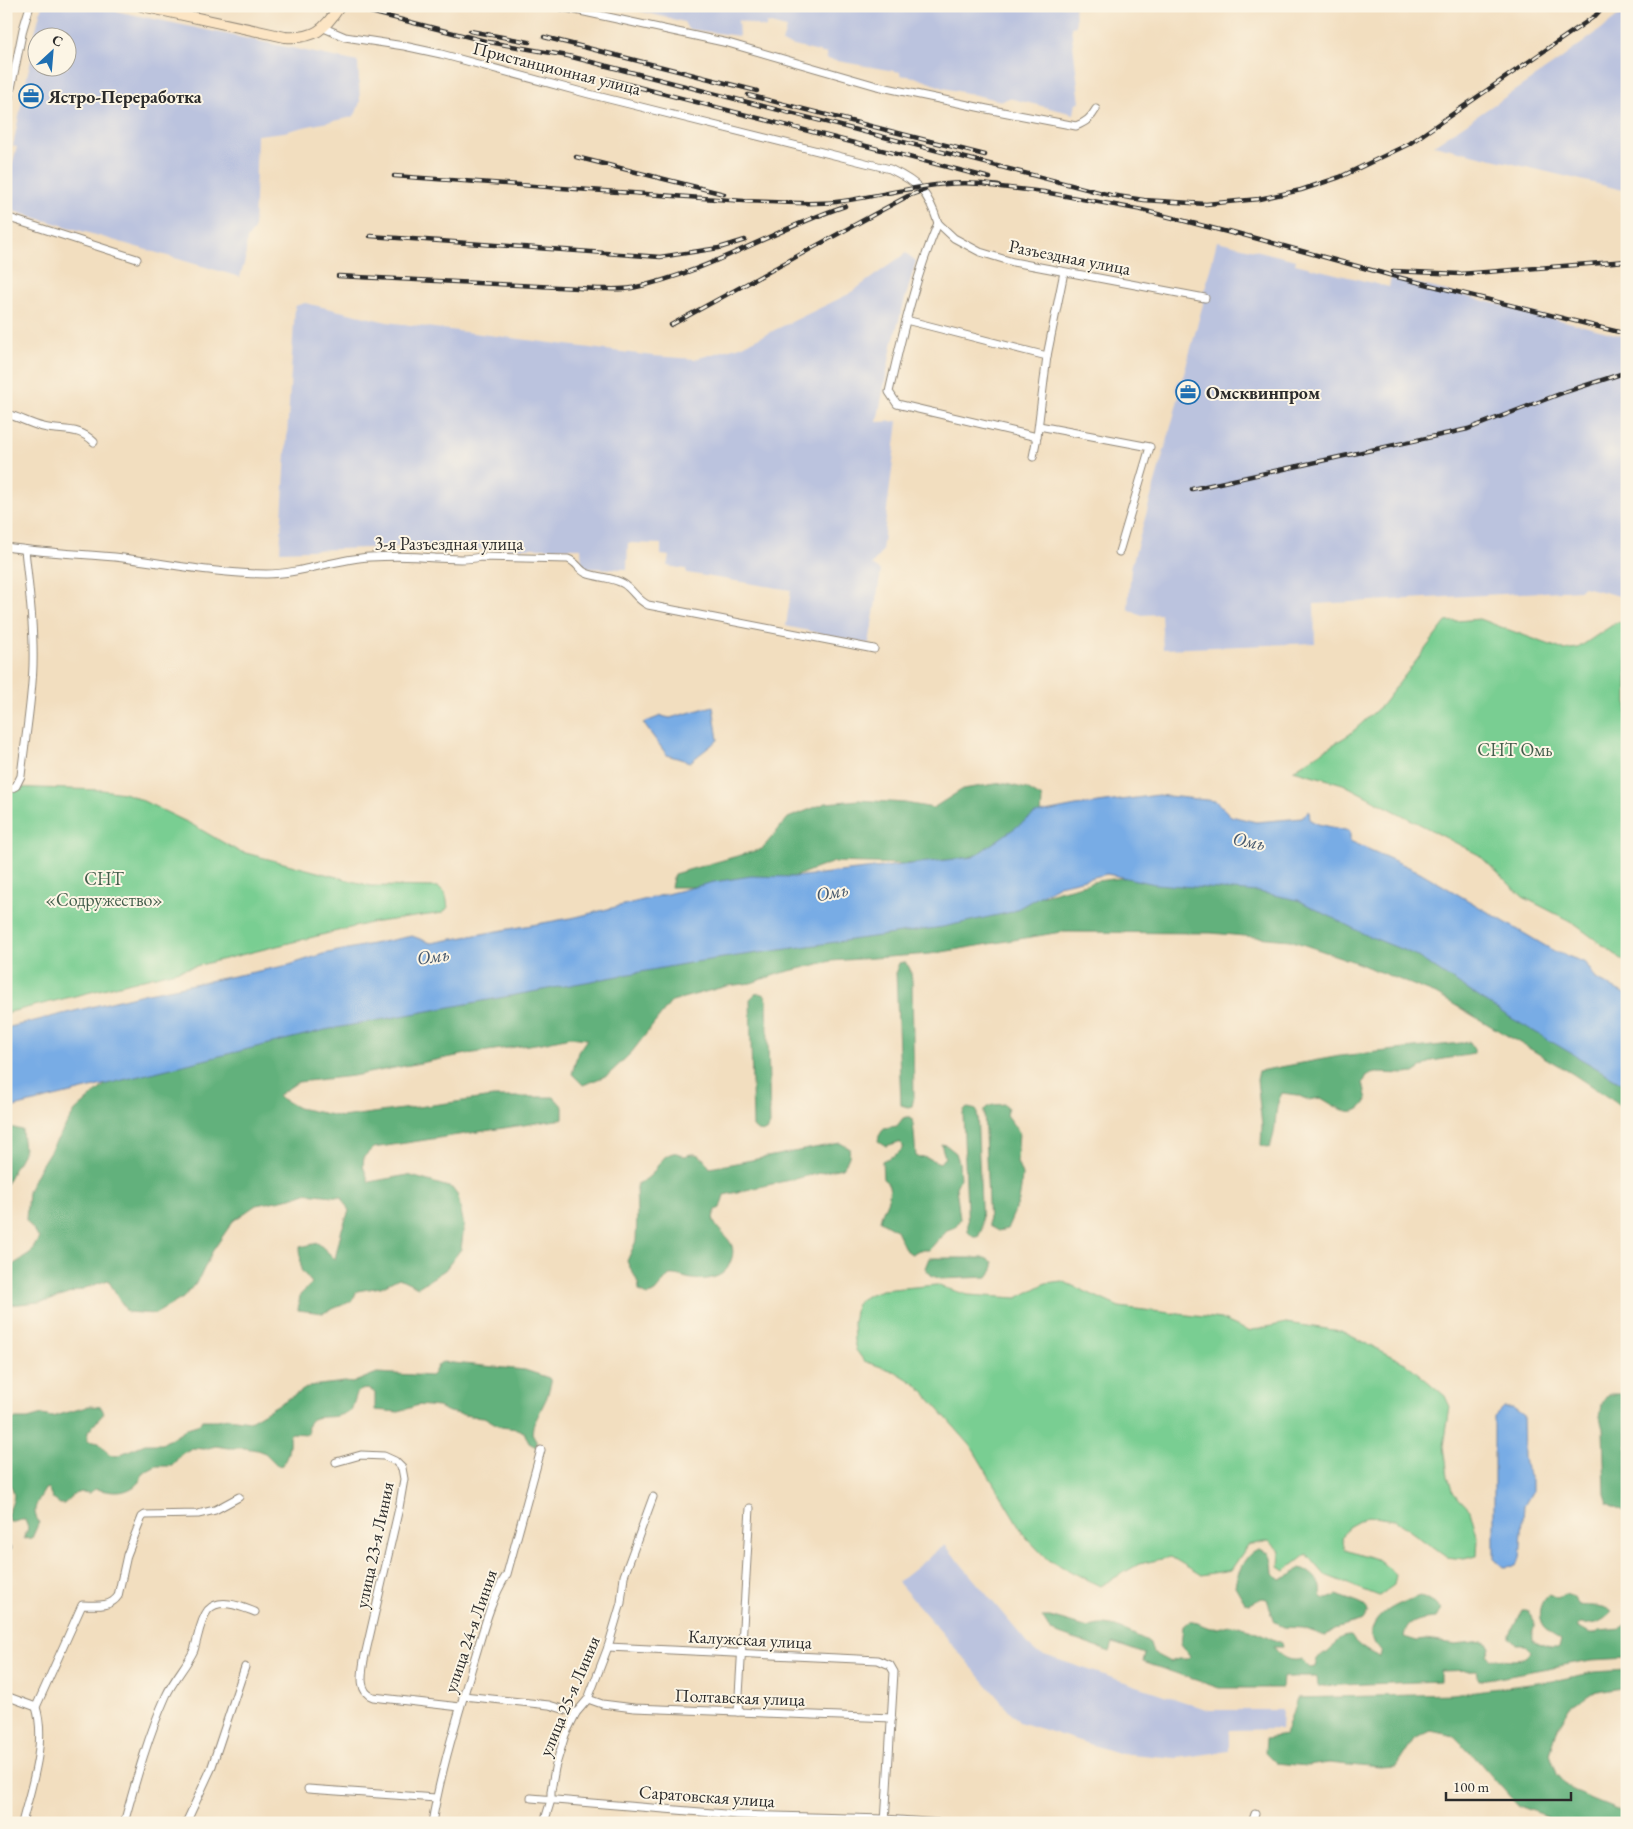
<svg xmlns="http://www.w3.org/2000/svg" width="1633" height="1829" viewBox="0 0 1633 1829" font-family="'EB Garamond',serif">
  <rect width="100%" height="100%" fill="#fcf5e5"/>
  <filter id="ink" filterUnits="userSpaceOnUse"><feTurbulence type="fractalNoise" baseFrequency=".02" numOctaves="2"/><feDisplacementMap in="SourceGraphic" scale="10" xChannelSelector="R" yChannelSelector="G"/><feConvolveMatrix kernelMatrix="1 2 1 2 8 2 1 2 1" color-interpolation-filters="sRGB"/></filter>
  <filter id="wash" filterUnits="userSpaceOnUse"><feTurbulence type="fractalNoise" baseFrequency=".0096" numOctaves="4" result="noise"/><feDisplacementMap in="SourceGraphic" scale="20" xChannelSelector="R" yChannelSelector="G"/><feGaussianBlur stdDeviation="1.12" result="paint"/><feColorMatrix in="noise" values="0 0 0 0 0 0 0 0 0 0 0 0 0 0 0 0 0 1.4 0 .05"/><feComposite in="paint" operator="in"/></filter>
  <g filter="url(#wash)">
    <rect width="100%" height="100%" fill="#f2debf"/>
    <g fill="#bbc3de">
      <polygon points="42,6 87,6 96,9 97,7 358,62 360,102 356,113 353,117 308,126 284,132 257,135 254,230 247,239 245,260 240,277 6,209 6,186 17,147 13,146 27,76 37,38 38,68 68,68 68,38 38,38 34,36"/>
      <polygon points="634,6 1075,6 1076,26 1071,27 1080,103 1076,103 1074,114 1009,98 1002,101 944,88 915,77 900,75 900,72 826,59 827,54 782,43 786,28 767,23 766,28 738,20 739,36 688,29 684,22 636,10"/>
      <polygon points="1627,10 1627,191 1434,145 1554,64"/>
      <polygon points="1217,241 1296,260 1295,264 1389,287 1391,277 1627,337 1627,598 1584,587 1579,590 1314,604 1315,643 1163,649 1161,614 1139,615 1128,609 1131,568 1173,419 1180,392 1175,391 1178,380 1182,381 1203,304 1205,290"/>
      <polygon points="906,253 916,261 893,341 877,422 898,421 882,551 872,565 881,571 869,644 786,626 791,590 687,573 686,569 667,566 669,556 661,555 661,544 628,543 627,569 582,568 581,548 495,548 494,550 397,547 280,551 295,306 305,303 387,322 653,356 695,359 744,345 849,294"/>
      <polygon points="945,1545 1035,1652 1209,1710 1282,1710 1281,1729 1229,1730 1229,1751 1177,1758 1118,1753 1019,1722 898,1582"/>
    </g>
    <g fill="#79ce92" stroke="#527c5e">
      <polygon points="1479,619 1564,650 1578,648 1617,622 1627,623 1627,963 1570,921 1523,897 1479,855 1343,784 1293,770 1350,734 1383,704 1446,622"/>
      <path d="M6 787 102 790 124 793 135 797 191 824 238 851 371 886 437 887C447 891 446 897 448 907L443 913 370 923 6 1013Z"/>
      <polygon points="1062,1281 1119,1307 1221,1319 1248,1331 1286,1323 1341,1331 1407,1364 1445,1396 1450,1407 1444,1446 1448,1476 1452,1491 1470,1510 1478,1539 1477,1556 1464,1559 1446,1557 1395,1520 1368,1516 1348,1527 1342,1538 1345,1549 1379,1560 1396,1575 1394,1585 1379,1596 1325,1575 1307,1554 1285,1571 1279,1567 1280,1551 1269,1541 1248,1545 1231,1570 1201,1575 1171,1557 1139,1564 1100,1586 1048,1560 1025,1536 971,1446 917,1385 896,1372 864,1361 856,1350 854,1341 853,1323 856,1306 860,1300 870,1294 882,1290 936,1285 968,1295 1017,1298 1046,1283"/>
    </g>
    <g fill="#62b17c" stroke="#466e54">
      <polygon points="1002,783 1027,789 1042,798 1041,818 999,849 940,865 834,862 779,882 735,887 671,887 674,874 762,849 788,818 826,803 858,800 905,803 933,808 963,789"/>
      <polygon points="1145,875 1291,893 1396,939 1627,1078 1627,1110 1573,1074 1436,994 1352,961 1290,940 1211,933 1061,932 930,954 831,961 781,973 751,983 727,986 672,1001 631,1053 608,1075 583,1085 572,1074 578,1052 587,1039 570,1037 542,1043 467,1054 353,1076 298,1082 277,1096 298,1108 342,1117 493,1097 554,1097 563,1107 563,1119 373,1148 364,1157 363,1166 369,1182 408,1175 452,1188 458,1196 464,1226 461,1249 445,1270 418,1287 399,1278 381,1287 357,1291 352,1301 323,1313 298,1310 300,1295 312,1283 301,1270 300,1247 318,1243 335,1259 342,1229 349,1211 342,1197 306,1193 291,1198 256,1205 233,1221 212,1252 199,1279 183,1298 155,1314 127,1312 108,1280 48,1301 9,1305 6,1300 6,1269 30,1254 39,1238 26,1220 28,1191 40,1167 75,1111 123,1069 173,1052 987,910 1097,881"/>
      <path d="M903 962C911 965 911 973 912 981L914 1097 912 1106 908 1107 901 1105 896 971 899 963Z"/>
      <path d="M760 993 765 995 767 1000 770 1125 767 1131C761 1132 757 1132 753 1127L750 999 755 994Z"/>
      <path d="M1470 1042 1474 1049V1054L1432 1061 1414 1073 1405 1074 1376 1073 1367 1075 1363 1083 1367 1100C1355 1122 1337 1107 1321 1098L1308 1100 1297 1095 1282 1093C1272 1110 1279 1129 1269 1148L1261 1145 1262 1126 1257 1080 1259 1071 1340 1056Z"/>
      <path d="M1004 1104 1008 1107 1006 1115 1019 1132 1017 1162 1022 1175 1021 1188 1019 1201 1007 1229 998 1231 989 1226 984 1110C989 1104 997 1105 1004 1104Z"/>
      <polygon points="968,1108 977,1110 982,1229 978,1237 973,1237 968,1232 963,1114 964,1110"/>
      <path d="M907 1117H911C914 1121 915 1148 916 1156L920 1158 924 1157 940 1163 945 1157 941 1144 946 1145 956 1153 959 1162 960 1179 956 1187 960 1219 955 1227 947 1230 929 1250H919L912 1254 906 1251 896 1230 880 1221C882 1208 895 1194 887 1182L883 1179 882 1161C889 1157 901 1155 903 1146L899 1142 886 1146 878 1141 879 1136 884 1128 897 1126 903 1118Z"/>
      <polygon points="6,1126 22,1130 24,1151 6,1184"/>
      <path d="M840 1143 849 1148C851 1156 847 1162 842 1168L724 1195 720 1208 716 1210 713 1218C715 1230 728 1235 732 1246 734 1253 732 1259 729 1265 724 1278 705 1281 692 1279 684 1278 677 1274 669 1275L655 1292 647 1296 639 1290C639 1279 631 1272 627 1261L636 1241 637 1216 636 1187 638 1183C659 1176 655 1158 673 1153 678 1152 680 1155 684 1156 687 1156 689 1154 692 1154 701 1153 705 1161 710 1168Z"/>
      <polygon points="929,1258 985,1258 993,1262 993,1270 988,1277 940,1279 931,1275 925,1268"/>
      <path d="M443 1362 525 1370 549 1378 551 1382 547 1397 533 1426 532 1434 537 1443 536 1447 529 1443 524 1432 517 1429 501 1427 484 1417 470 1416 449 1412 438 1407 418 1405 399 1412 375 1410V1393C370 1388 362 1388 357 1393L351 1411C346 1413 341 1415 336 1416 323 1419 305 1412 308 1434L292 1433 289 1436C290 1446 288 1459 281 1466L277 1465 265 1453 257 1450 245 1448H228L216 1446 204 1449 192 1448 181 1454 172 1466H156L142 1474 140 1482C125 1495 115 1493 95 1489L89 1493C75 1490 73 1496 64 1504H60L53 1499 48 1488 45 1489C38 1502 30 1509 39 1522L32 1538 24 1539 28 1528 25 1520C19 1519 16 1523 10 1522L7 1515C13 1502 19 1492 6 1481V1419H28L42 1415 52 1417 90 1406 101 1407 104 1413 88 1432 87 1441 99 1443 109 1454 116 1456 145 1444H162L187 1428 197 1425 203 1420H217L228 1418 250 1421 310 1386 345 1382 352 1383 377 1373 431 1376C437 1372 435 1364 443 1362Z"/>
      <polygon points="1610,1394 1627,1394 1627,1513 1608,1503 1605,1494 1603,1429 1600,1418 1602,1404 1606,1396"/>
      <path d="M1259 1549 1269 1553 1272 1561 1273 1574 1280 1580 1293 1574 1300 1568C1308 1570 1318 1578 1321 1587 1322 1592 1320 1594 1323 1598L1328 1599 1337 1595C1342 1598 1361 1603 1364 1606 1367 1608 1367 1609 1368 1613L1363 1621 1335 1629 1325 1636 1303 1628 1284 1627 1275 1623 1267 1599 1262 1598 1250 1604 1245 1603 1235 1586C1237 1573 1246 1552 1259 1549Z"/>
      <path d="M1564 1594 1573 1597 1579 1605C1590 1607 1604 1604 1612 1612 1604 1623 1593 1625 1580 1624L1577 1627 1590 1634H1595L1599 1631 1622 1629 1627 1622V1658L1591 1660 1493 1678 1479 1680 1477 1670 1440 1671V1681L1318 1686 1317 1677H1283L1282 1688H1219L1143 1662 1145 1654 1113 1643 1110 1652 1051 1631 1042 1617H1050L1088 1628C1108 1619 1127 1632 1146 1640L1150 1643 1153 1653 1170 1662 1178 1659H1187L1190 1656 1181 1645 1183 1626C1193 1616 1201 1627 1212 1628 1219 1629 1226 1625 1232 1625 1249 1627 1266 1636 1281 1643L1282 1647H1274C1279 1655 1290 1663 1301 1659L1310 1668 1315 1667 1317 1659C1320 1657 1325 1655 1328 1652 1339 1643 1334 1636 1351 1636 1357 1646 1370 1653 1380 1657L1381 1653C1379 1650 1376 1647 1374 1643 1362 1616 1402 1602 1421 1596L1437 1605 1441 1610 1436 1618C1423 1619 1406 1620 1404 1637L1417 1641 1425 1640 1456 1644 1483 1641 1488 1643 1490 1647 1487 1655 1490 1659C1503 1657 1524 1666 1531 1651L1525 1645H1516L1510 1638V1634L1522 1610H1527C1543 1631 1531 1623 1533 1640L1550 1648H1559L1561 1640C1555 1636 1549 1633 1544 1628 1536 1618 1539 1603 1549 1595L1557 1599Z"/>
      <polygon points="1627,1670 1627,1687 1592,1693 1571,1707 1558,1728 1550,1754 1557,1774 1572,1791 1627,1813 1627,1823 1591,1823 1547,1817 1519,1807 1473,1755 1454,1736 1431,1731 1414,1739 1396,1767 1380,1768 1329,1763 1307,1766 1276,1763 1265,1752 1266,1738 1285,1735 1297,1698 1452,1694 1553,1681 1594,1672"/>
    </g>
    <g fill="#78ace5" stroke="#526c88">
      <polygon points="713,706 718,740 690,762 667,755 643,723 661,716 670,718"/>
      <polygon points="1158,795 1216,801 1231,816 1256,822 1302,818 1309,810 1310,820 1318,824 1350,831 1350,841 1420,872 1554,951 1586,963 1596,979 1627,995 1627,1086 1506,1015 1413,954 1366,935 1298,900 1258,892 1155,884 1107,874 1059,885 1012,912 943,927 695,962 325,1030 6,1109 6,1028 143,994 289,965 323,954 412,936 431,943 576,917 714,882 751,876 794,877 973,857 1035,814 1076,806"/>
      <polygon points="1503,1408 1513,1408 1523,1415 1524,1458 1526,1469 1532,1481 1532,1492 1524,1506 1520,1558 1517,1566 1503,1567 1494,1559 1494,1417"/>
    </g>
  </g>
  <g filter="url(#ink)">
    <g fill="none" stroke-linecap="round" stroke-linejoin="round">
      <g stroke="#8e8475" stroke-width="9">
        <g id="street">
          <path d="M557 6 728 43 877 86 987 109 1076 126C1086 122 1091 118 1096 109"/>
          <path d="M324 28 345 37 404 46 441 54 589 94 890 169C919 183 928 192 938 223"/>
          <polyline points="6,113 23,29 30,6"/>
          <polyline points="6,217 137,259"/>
          <path d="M938 223C915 278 902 335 889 392L897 404 1037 437"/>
          <polyline points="938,223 954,238 980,252 1013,262 1205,298"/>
          <polyline points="906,320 1047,356"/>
          <path d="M6 414C19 417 30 424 43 427 63 432 78 426 94 442"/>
          <polyline points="1039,426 1150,447 1119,552"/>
          <polyline points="1033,457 1037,437 1047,356 1064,272"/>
          <path d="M6 547C45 553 84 554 123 558 170 564 218 574 266 574 301 574 335 559 370 557 392 556 413 556 435 558 449 558 465 561 480 557L568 559C577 562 579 570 586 573 598 578 613 577 624 584 633 590 637 600 648 605L874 649"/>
          <path d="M6 791 16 786 21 776C25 739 32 702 33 665 34 627 29 588 25 550"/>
          <path d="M336 1462 361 1455 384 1456 395 1461 402 1468 404 1479 399 1508 364 1660C362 1673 358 1692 373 1697L460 1707"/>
          <polyline points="6,1545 7,1545"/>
          <polyline points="608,1647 878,1660 890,1665 894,1672 885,1823"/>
          <polyline points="6,1696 36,1707"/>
          <polyline points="463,1696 549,1705 576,1713"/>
          <polyline points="588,1699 602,1704 634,1708 892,1718"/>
          <polyline points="738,1712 750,1508"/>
          <polyline points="308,1789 436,1798"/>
          <polyline points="531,1798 737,1815 885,1819 941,1823"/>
          <path d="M22 1823C31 1787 47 1743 36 1707L82 1605C95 1605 110 1608 118 1596L127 1555 142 1517 145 1515 198 1514 215 1510 239 1497"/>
          <path d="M124 1823C136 1780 148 1736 166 1696 173 1680 188 1664 194 1650 198 1638 200 1620 208 1610 220 1597 242 1607 255 1612"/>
          <polyline points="186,1823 211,1769 245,1667"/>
          <path d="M432 1823C441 1770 457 1719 472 1667 482 1636 489 1602 507 1574L541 1450"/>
          <polyline points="544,1823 551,1800 551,1791 555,1768 565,1735 576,1713 588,1699 608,1647 621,1603 624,1576 653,1497"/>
          <polyline points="1252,1823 1255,1814"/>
        </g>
      </g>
      <g stroke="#8e8475" stroke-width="12">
        <path id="secondary" d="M142 6 285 37C315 39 324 30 340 6"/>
      </g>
      <use href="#street" stroke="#fff" stroke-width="7"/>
      <use href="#secondary" stroke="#fce5c4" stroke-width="10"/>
      <g stroke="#2b2b2b" stroke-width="4.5">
        <g id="rail">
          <polyline points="347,6 489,42 568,56 1110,195 1144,200 1206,204 1259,199 1301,190 1340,177 1409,144 1595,16 1604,6"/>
          <polyline points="470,31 529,42"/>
          <polyline points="544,37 757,91"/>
          <polyline points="607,79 990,178"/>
          <polyline points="748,95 985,155"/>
          <polyline points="576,157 724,194"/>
          <path d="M394 176 744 201C772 202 809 205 836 202 891 195 942 176 999 186"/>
          <polyline points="992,186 1044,192 1142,210 1235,234"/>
          <polyline points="1229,231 1393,276 1627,334"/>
          <polyline points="370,236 660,257 719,248 745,240"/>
          <polyline points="1393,271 1460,274 1627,261"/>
          <path d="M338 276 598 289C609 289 621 290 632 288 707 273 773 230 845 206"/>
          <polyline points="671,325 882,210 908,196 925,190"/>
          <polyline points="1192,489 1468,429 1565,392 1627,372"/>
        </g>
      </g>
      <use href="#rail" stroke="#fcf5e5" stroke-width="2.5" stroke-dasharray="8" stroke-linecap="butt"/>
    </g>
  </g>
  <defs>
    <g id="office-ring" transform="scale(1.25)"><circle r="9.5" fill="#fcf5e5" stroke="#1f6fb2" stroke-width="1.5"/><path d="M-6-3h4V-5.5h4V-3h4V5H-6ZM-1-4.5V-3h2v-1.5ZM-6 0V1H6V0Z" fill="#1f6fb2"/></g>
  </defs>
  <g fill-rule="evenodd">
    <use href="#office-ring" x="31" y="96"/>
    <use href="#office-ring" x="1188" y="392"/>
  </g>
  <g text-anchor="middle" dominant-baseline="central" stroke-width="4" stroke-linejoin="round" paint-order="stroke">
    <g font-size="18" fill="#2b2b2b" stroke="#fcf5e5">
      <text transform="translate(557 68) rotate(14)">Пристанционная улица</text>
      <text transform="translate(1070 257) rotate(11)">Разъездная улица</text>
      <text x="449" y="543">3-я Разъездная улица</text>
      <text transform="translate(374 1545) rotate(-78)">улица 23-я Линия</text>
      <text transform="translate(470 1631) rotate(-71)">улица 24-я Линия</text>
      <text transform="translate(750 1639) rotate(3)">Калужская улица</text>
      <text transform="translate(569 1696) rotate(-67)">улица 25-я Линия</text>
      <text transform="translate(740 1697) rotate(2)">Полтавская улица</text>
      <text transform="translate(707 1796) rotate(4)">Саратовская улица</text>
    </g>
    <g font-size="18" font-weight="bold" fill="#2b2b2b" stroke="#fcf5e5" text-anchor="start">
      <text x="48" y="96">Ястро-Переработка</text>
      <text x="1206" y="392">Омсквинпром</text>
    </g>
    <g font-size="18" fill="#425c4a" stroke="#fcf5e5">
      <text x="1515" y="749">СНТ Омь</text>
      <text x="104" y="878">СНТ<tspan x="104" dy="21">«Содружество»</tspan></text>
    </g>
    <g font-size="19" font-style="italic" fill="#46586c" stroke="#fcf5e5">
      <text transform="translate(1249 841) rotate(11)">Омь</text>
      <text transform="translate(832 892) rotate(-11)">Омь</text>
      <text transform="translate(433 956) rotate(-8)">Омь</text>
    </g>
  </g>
  <rect width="1633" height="1829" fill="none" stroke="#fcf5e5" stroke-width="25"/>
  <g transform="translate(52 52) rotate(26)"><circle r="24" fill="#fcf5e5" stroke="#a8a49b"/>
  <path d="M0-4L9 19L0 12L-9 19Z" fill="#1f6fb2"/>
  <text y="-8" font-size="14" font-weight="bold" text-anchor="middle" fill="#2b2b2b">С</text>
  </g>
  <path d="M1446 1792v8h125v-8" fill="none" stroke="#2b2b2b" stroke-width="2.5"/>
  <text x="1453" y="1792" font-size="15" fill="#2b2b2b" stroke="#fcf5e5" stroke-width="4" paint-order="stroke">100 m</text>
</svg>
